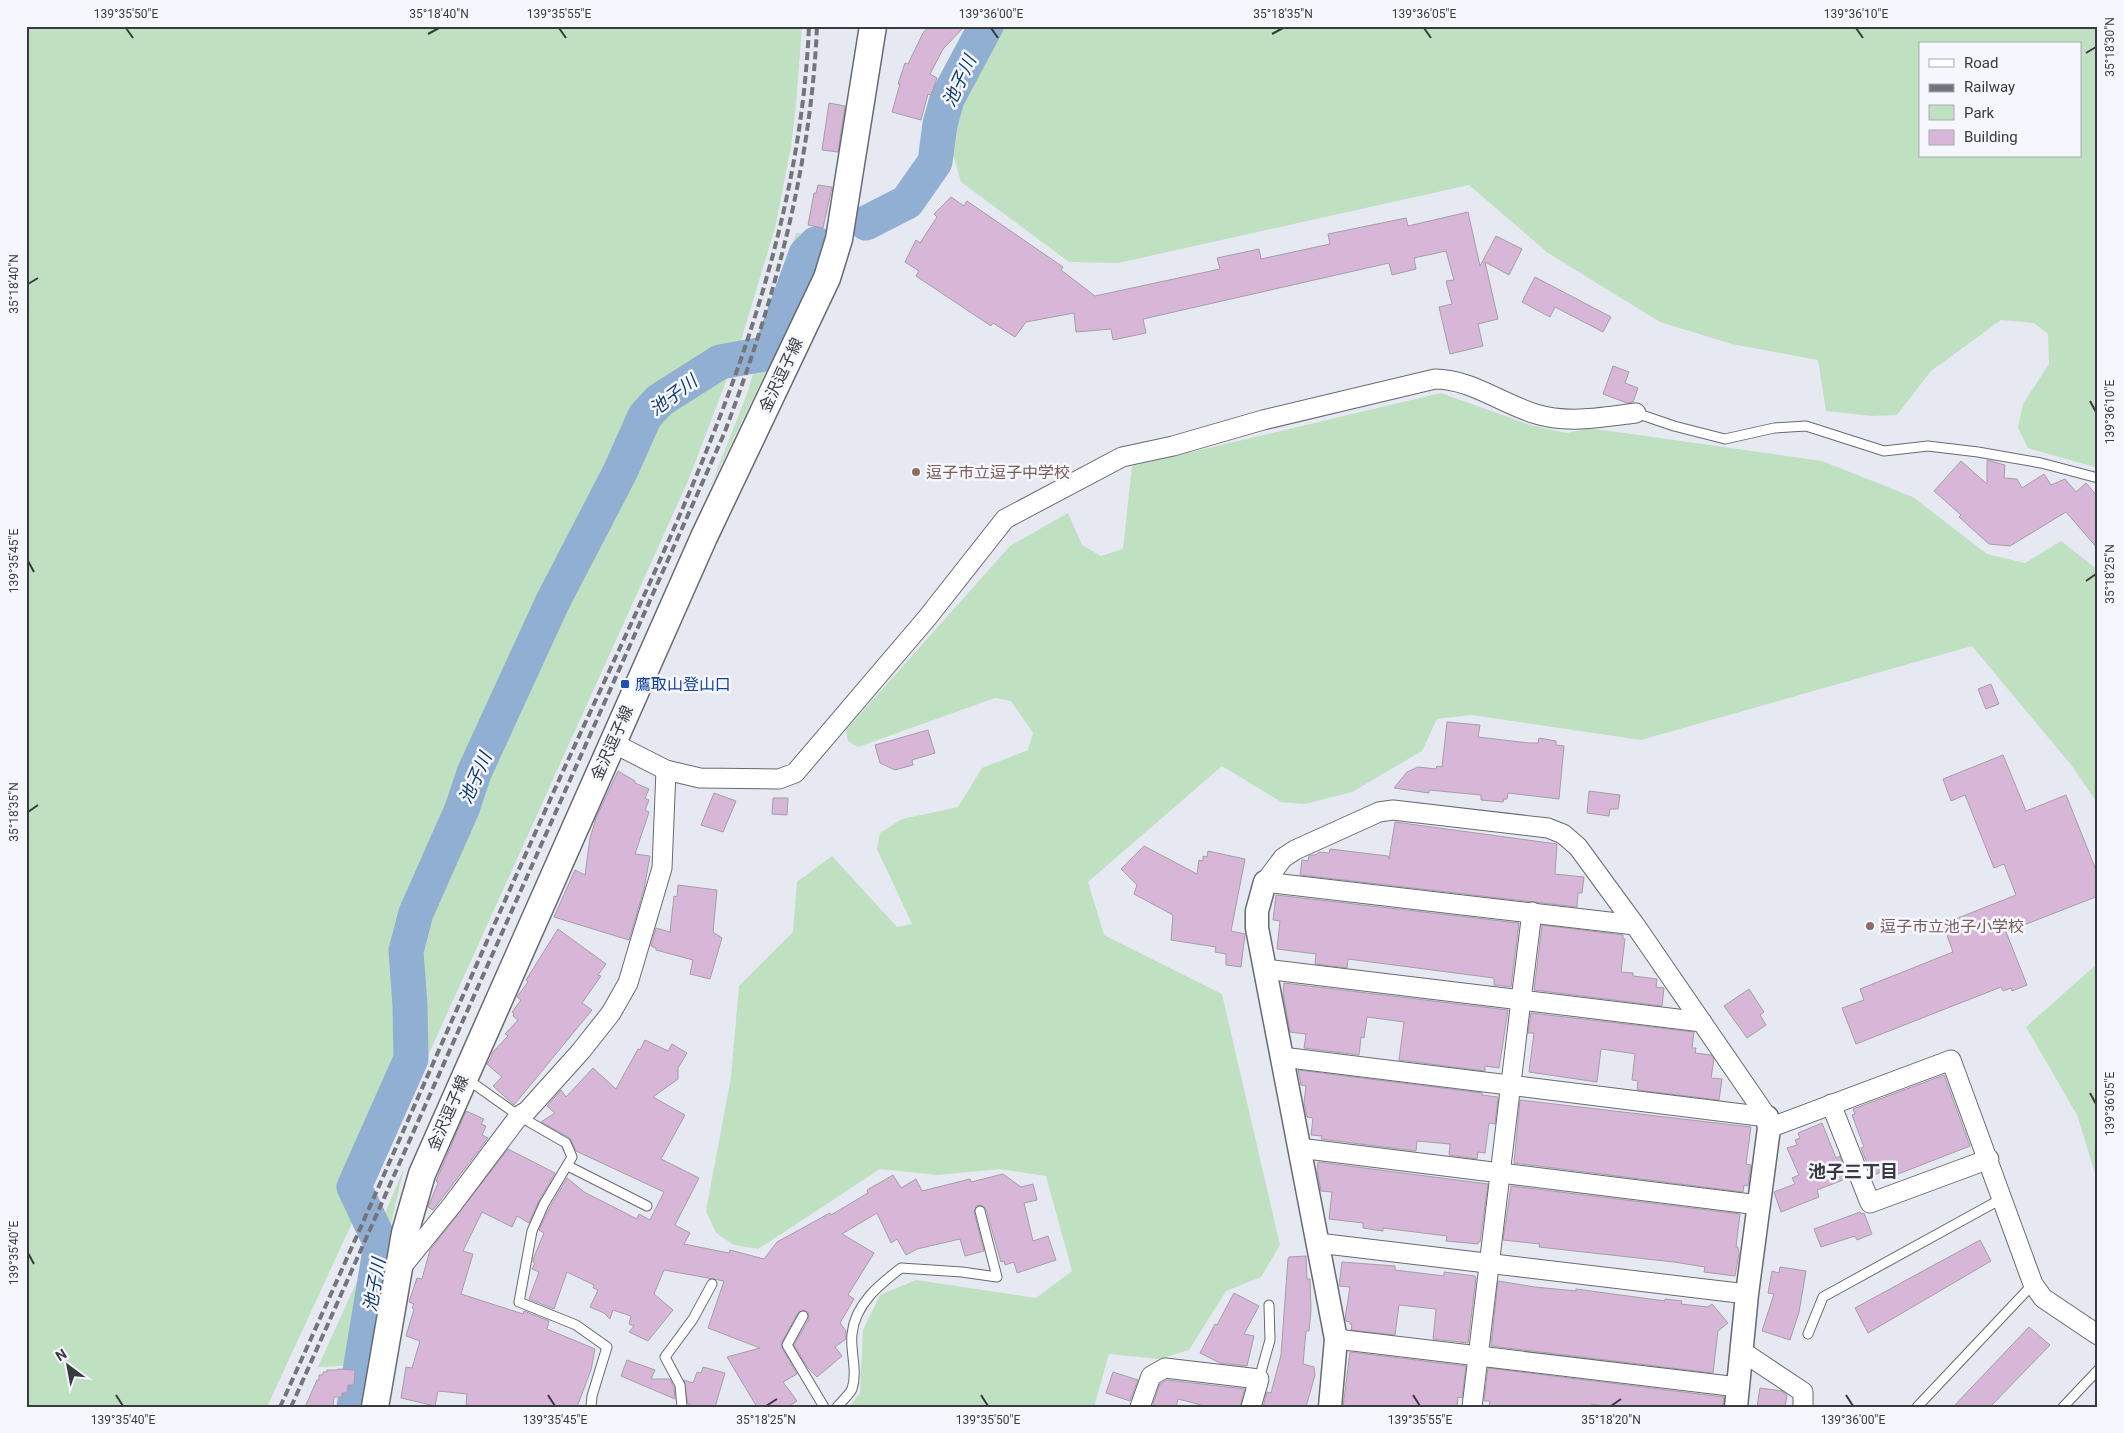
<svg xmlns="http://www.w3.org/2000/svg" width="2124" height="1433" viewBox="0 0 2124 1433" font-family="Roboto,'Noto Sans JP',sans-serif">
  <rect width="100%" height="100%" fill="#e7e9f2"/>
  <g fill="#bfe0c1" fill-rule="evenodd">
    <polygon points="26,26 802,26 796,105 791,147 775,228 738,350 688,481 365,1195 267,1407 26,1407"/>
    <path d="M998 26H2098V468L2028 448 2018 428 2023 404 2049 364 2048 334 2034 323 2001 320 1931 371 1897 415 1872 416 1826 411 1818 360 1732 344 1660 322 1548 253 1469 185 1118 263 1069 262 961 182 948 137ZM1920 44H2080V156H1920Z"/>
    <polygon points="796,233 822,236 813,265 777,346 764,347"/>
    <polygon points="755,367 767,369 709,490 747,394"/>
    <polygon points="1441,393 1530,425 1567,433 1589,428 1822,461 1913,497 1987,554 2025,563 2061,541 2098,570 2098,804 2072,766 1972,646 1641,740 1471,715 1437,719 1422,751 1352,792 1305,804 1281,802 1222,766 1088,882 1104,935 1222,994 1280,1245 1261,1277 1226,1291 1189,1350 1159,1359 1109,1354 1094,1407 849,1407 860,1393 863,1330 880,1295 916,1280 1036,1298 1072,1271 1046,1176 1000,1169 938,1175 880,1169 758,1249 734,1245 716,1233 706,1211 731,1077 739,986 793,932 797,882 832,856 897,927 912,924 877,849 880,833 902,819 958,807 982,768 1028,750 1033,733 1011,701 995,698 858,747 848,741 846,730 1010,546 1068,513 1082,545 1101,556 1123,549 1132,466"/>
    <polygon points="2098,963 2098,1183 2077,1115 2026,1027"/>
    <polygon points="404,1168 388,1236 381,1223"/>
    <polygon points="373,1246 376,1252 358,1365 318,1367"/>
  </g>
  <g fill="none" stroke-linecap="round" stroke-linejoin="round">
    <g stroke="#91afd2" stroke-width="35">
      <polyline points="866,223 907,202 935,162 940,124 947,99 986,26"/>
      <polyline points="354,1407 381,1244 354,1187 411,1059 410,1006 406,951 416,913 462,809 474,773 552,603 620,472 645,416 660,400 720,362 770,353 806,254 816,244"/>
    </g>
  </g>
  <g fill="#d8b6d8" stroke="#a59ea5">
    <polygon points="929,26 965,26 943,49 930,74 937,78 931,95 928,94 921,120 892,112 900,84 898,84 905,63 908,64 923,33"/>
    <polygon points="829,103 845,106 838,152 822,150"/>
    <polygon points="818,185 832,187 823,228 808,225 814,193 816,193"/>
    <polygon points="951,197 964,206 967,201 1063,267 1061,270 1095,296 1220,269 1217,258 1259,249 1261,259 1330,244 1328,234 1406,218 1408,226 1468,212 1480,266 1496,236 1522,249 1509,275 1485,262 1498,319 1478,324 1483,346 1450,354 1439,307 1452,304 1446,281 1454,280 1446,251 1414,258 1416,269 1392,275 1389,263 1143,319 1146,333 1113,340 1111,329 1076,332 1074,313 1026,322 1015,337 993,323 991,326 916,276 919,271 905,262 916,240 920,243 937,217 934,214"/>
    <polygon points="1535,277 1611,317 1603,332 1555,307 1550,317 1522,302"/>
    <polygon points="1613,366 1629,372 1625,383 1638,388 1633,402 1627,403 1603,394"/>
    <polygon points="1987,460 2005,465 2004,478 2017,479 2022,488 2044,474 2051,485 2065,479 2076,492 2086,483 2098,497 2098,549 2066,512 2010,546 1989,544 1959,517 1961,515 1934,491 1961,461 1987,484"/>
    <polygon points="1991,684 1999,704 1986,709 1978,689"/>
    <polygon points="1447,722 1480,725 1478,737 1529,743 1538,743 1539,738 1556,741 1556,745 1564,746 1559,799 1508,793 1507,799 1504,799 1503,802 1481,800 1481,795 1429,790 1429,793 1394,788 1407,772 1418,767 1436,769 1437,766 1442,767"/>
    <polygon points="928,730 935,753 912,760 913,765 895,770 880,763 875,745"/>
    <polygon points="2003,755 2026,811 2066,795 2098,875 2098,896 2006,932 2027,985 2012,991 2011,988 2003,991 2001,987 1856,1044 1842,1008 1864,1000 1860,989 1953,952 1943,924 2016,895 2004,864 1994,868 1965,795 1951,801 1943,779"/>
    <polygon points="618,771 635,781 635,783 649,789 645,798 649,800 645,810 649,812 635,854 650,856 644,889 629,940 554,917 575,870 585,875 590,838 596,818"/>
    <polygon points="1589,791 1620,795 1618,809 1610,809 1609,816 1587,813"/>
    <polygon points="714,793 736,801 723,832 701,825"/>
    <polygon points="773,798 788,798 787,815 772,814"/>
    <polygon points="1395,822 1557,844 1555,874 1584,877 1582,893 1578,893 1577,907 1300,875 1302,860 1308,861 1309,856 1317,854 1319,852 1329,853 1330,849 1388,856 1389,859"/>
    <polygon points="1144,846 1197,874 1199,860 1203,861 1203,856 1207,857 1208,851 1245,859 1231,931 1245,934 1241,967 1226,965 1226,954 1215,952 1216,947 1171,940 1173,915 1134,894 1137,885 1121,869"/>
    <polygon points="678,885 717,890 713,932 722,938 710,979 690,974 693,960 656,950 656,948 651,946 656,928 670,932 674,896 677,897"/>
    <polygon points="1276,895 1519,923 1511,987 1494,985 1494,978 1348,959 1347,968 1315,964 1316,954 1277,949 1280,921 1273,920"/>
    <polygon points="1542,925 1623,935 1623,939 1625,939 1621,972 1633,973 1633,976 1657,979 1656,987 1664,988 1662,1006 1534,990"/>
    <polygon points="558,929 606,964 598,975 601,976 582,1003 592,1010 514,1105 493,1086 502,1077 487,1064 492,1056 492,1053 508,1036 505,1034 518,1020 513,1016 514,1013 512,1012 521,1000 517,997 528,982 526,980"/>
    <polygon points="1284,983 1508,1010 1499,1068 1485,1066 1485,1071 1399,1060 1404,1022 1367,1017 1364,1038 1361,1037 1359,1055 1304,1048 1306,1034 1290,1032 1283,993"/>
    <polygon points="1749,989 1764,1012 1760,1015 1766,1025 1747,1038 1724,1006"/>
    <polygon points="1531,1013 1694,1032 1692,1048 1696,1048 1695,1053 1711,1055 1714,1059 1711,1078 1722,1079 1719,1100 1637,1090 1638,1081 1632,1080 1635,1054 1630,1053 1601,1049 1597,1082 1529,1072 1534,1033 1528,1033"/>
    <polygon points="645,1040 668,1051 672,1044 687,1053 678,1068 678,1079 653,1097 685,1115 661,1159 699,1178 675,1225 690,1233 684,1244 729,1253 730,1250 764,1259 777,1242 830,1213 831,1215 868,1193 867,1190 893,1175 901,1188 916,1179 922,1191 970,1179 971,1182 1003,1174 1021,1187 1033,1184 1037,1200 1024,1203 1033,1241 1048,1236 1056,1260 1017,1273 1014,1262 1005,1265 1004,1261 1001,1262 986,1209 981,1205 976,1206 974,1212 984,1251 965,1256 960,1239 917,1249 906,1255 897,1239 891,1243 877,1213 842,1234 874,1253 848,1295 854,1299 840,1323 846,1331 846,1339 835,1347 842,1356 817,1377 808,1368 794,1345 809,1319 808,1312 803,1310 798,1313 782,1342 782,1348 797,1374 783,1382 797,1401 788,1407 757,1407 727,1357 760,1348 708,1328 724,1281 664,1270 654,1294 673,1310 648,1341 629,1332 634,1326 629,1324 631,1316 613,1310 610,1319 604,1313 590,1307 598,1290 593,1288 594,1285 567,1272 554,1309 529,1299 539,1272 532,1269 535,1263 533,1262 534,1257 544,1233 539,1230 550,1207 567,1178 584,1192 637,1219 639,1214 650,1220 664,1192 576,1151 570,1138 541,1122 555,1113 547,1106 561,1090 566,1097 593,1068 616,1089 638,1049 640,1050"/>
    <polygon points="1298,1070 1482,1093 1482,1095 1498,1097 1495,1124 1489,1123 1485,1153 1478,1152 1477,1159 1449,1155 1450,1144 1417,1141 1416,1151 1321,1139 1322,1136 1311,1135 1313,1118 1307,1117 1304,1103 1306,1086 1301,1085"/>
    <polygon points="1944,1075 1970,1146 1893,1176 1891,1172 1883,1176 1881,1172 1872,1176 1861,1148 1864,1147 1852,1115 1855,1114 1853,1109"/>
    <polygon points="1520,1100 1751,1127 1746,1164 1751,1165 1748,1186 1744,1185 1743,1192 1514,1163"/>
    <polygon points="466,1111 484,1119 481,1124 486,1126 482,1135 488,1138 433,1210 428,1207 438,1183 436,1181"/>
    <polygon points="1822,1123 1836,1158 1840,1156 1848,1178 1817,1190 1819,1197 1781,1212 1774,1192 1795,1184 1792,1178 1799,1175 1787,1148 1797,1145 1795,1140 1800,1138 1798,1133"/>
    <polygon points="508,1149 555,1173 539,1201 529,1223 517,1216 512,1227 482,1212 463,1251 473,1254 461,1294 523,1314 524,1311 549,1321 547,1329 595,1349 591,1370 577,1407 484,1407 466,1405 467,1394 438,1391 435,1406 401,1398 406,1367 412,1368 420,1341 406,1336 414,1309 412,1308 414,1304 409,1302 417,1278 422,1279 430,1250"/>
    <polygon points="1318,1162 1488,1184 1480,1242 1478,1242 1478,1244 1446,1241 1447,1236 1383,1228 1383,1231 1363,1228 1363,1223 1329,1219 1332,1192 1321,1191 1317,1170"/>
    <polygon points="1511,1186 1740,1214 1736,1247 1738,1247 1739,1253 1735,1276 1704,1272 1705,1267 1674,1262 1539,1247 1540,1244 1503,1240"/>
    <polygon points="1860,1212 1861,1214 1864,1213 1872,1234 1857,1240 1855,1236 1821,1247 1814,1229"/>
    <polygon points="1980,1240 1991,1261 1868,1333 1855,1308"/>
    <polygon points="1306,1256 1307,1279 1310,1279 1311,1310 1309,1331 1306,1331 1303,1364 1314,1367 1315,1375 1306,1407 1263,1407 1267,1392 1271,1393 1281,1355 1288,1259 1289,1257"/>
    <polygon points="1342,1262 1395,1266 1395,1270 1444,1276 1444,1272 1475,1276 1476,1278 1468,1343 1433,1339 1436,1309 1399,1305 1395,1335 1351,1330 1352,1325 1350,1324 1350,1322 1346,1321 1345,1319 1350,1287 1339,1286"/>
    <polygon points="1780,1267 1806,1271 1799,1312 1790,1340 1762,1331 1774,1294 1768,1293 1772,1271 1779,1273"/>
    <polygon points="1498,1281 1535,1287 1576,1291 1576,1289 1665,1301 1665,1299 1682,1301 1681,1304 1708,1307 1712,1304 1728,1323 1718,1331 1713,1373 1491,1346"/>
    <polygon points="1234,1293 1259,1306 1244,1334 1254,1336 1247,1366 1220,1363 1200,1353 1215,1324 1217,1325"/>
    <polygon points="2029,1327 2050,1345 1990,1407 1953,1407"/>
    <polygon points="1350,1352 1466,1366 1462,1398 1458,1397 1457,1407 1343,1407"/>
    <polygon points="627,1360 655,1370 651,1379 670,1379 674,1387 675,1399 621,1376"/>
    <polygon points="703,1367 725,1373 715,1407 695,1407 688,1404 684,1380 693,1383 697,1372 701,1373"/>
    <polygon points="1488,1368 1724,1397 1723,1407 1611,1407 1591,1404 1590,1407 1489,1407 1490,1401 1484,1401"/>
    <polygon points="338,1369 355,1370 354,1385 348,1385 347,1393 342,1393 342,1397 334,1397 333,1407 305,1407 317,1380 319,1380 319,1375 323,1375 323,1372 327,1372 327,1370 337,1370"/>
    <polygon points="1113,1372 1138,1380 1130,1401 1106,1393"/>
    <polygon points="1167,1380 1245,1389 1240,1407 1209,1407 1178,1399 1176,1407 1152,1407 1160,1384"/>
    <polygon points="1760,1388 1782,1391 1787,1395 1785,1407 1757,1407"/>
  </g>
  <g fill="none" stroke-linecap="round" stroke-linejoin="round">
    <g stroke="#686a72" stroke-width="11">
      <g id="service">
        <polyline points="1636,413 1674,426 1725,439 1774,428 1806,426 1884,451 1928,446 1978,452 2041,463 2098,478"/>
        <polyline points="467,1079 519,1116 566,1143 572,1157 544,1204 532,1231 519,1302 576,1325 607,1347 592,1396 591,1407"/>
        <polyline points="568,1166 647,1206"/>
        <polyline points="803,1316 787,1345 824,1407"/>
        <polyline points="1808,1334 1823,1297 2003,1198"/>
        <polyline points="1259,1379 1270,1340 1269,1305"/>
        <polyline points="682,1407 680,1385 665,1357 693,1319 712,1284"/>
        <path d="M837 1407C842 1401 849 1395 852 1389 858 1371 850 1352 852 1334 855 1304 879 1285 901 1268L962 1272 997 1277 980 1211"/>
        <polyline points="1917,1407 2033,1284"/>
        <polyline points="2063,1407 2098,1370"/>
      </g>
    </g>
    <g stroke="#686a72" stroke-width="21">
      <g id="minor">
        <path d="M613 743 666 770 700 778 779 779 795 773 927 618 1005 519 1122 457 1173 446 1263 420 1435 379C1471 379 1502 404 1536 414 1567 424 1605 417 1636 413"/>
        <polyline points="1532,912 1521,1000 1702,1022"/>
        <polyline points="1635,925 1265,882 1283,858 1295,850 1379,812 1393,810 1548,828 1563,834 1578,847 1635,925 1767,1117"/>
        <polyline points="1265,969 1521,1000 1472,1407"/>
        <polyline points="1282,1057 1767,1117"/>
        <polyline points="1831,1104 1870,1203 1989,1159"/>
        <polyline points="1769,1128 1951,1060 2033,1284 2043,1298 2098,1335"/>
        <polyline points="1299,1148 1759,1205"/>
        <polyline points="1318,1243 1747,1294"/>
        <polyline points="400,1269 452,1205 519,1116 527,1111 581,1051 611,1013 628,983 662,868 666,770"/>
        <polyline points="1336,1339 1738,1387"/>
        <polyline points="1743,1352 1803,1392 1803,1407"/>
        <polyline points="1140,1407 1151,1376 1165,1368 1259,1379 1251,1407"/>
      </g>
    </g>
    <g stroke="#686a72" stroke-width="25">
      <g id="tertiary">
        <polyline points="1265,882 1257,911 1257,928 1336,1339 1330,1407"/>
        <polyline points="1736,1407 1747,1294 1769,1128 1767,1117"/>
      </g>
    </g>
    <g stroke="#686a72" stroke-width="29">
      <polyline id="secondary" points="375,1407 405,1233 422,1174 704,537 827,278 839,239 873,26"/>
    </g>
    <use href="#service" stroke="#fff" stroke-width="9"/>
    <use href="#minor" stroke="#fff" stroke-width="19"/>
    <use href="#tertiary" stroke="#fff" stroke-width="22"/>
    <use href="#secondary" stroke="#fff" stroke-width="26"/>
    <g stroke="#73757a" stroke-width="4" stroke-dasharray="8 4" stroke-linecap="butt">
      <path d="M280 1407C372 1205 459 1002 550 800 662 550 797 306 809 26"/>
      <path d="M291 1407 724 434C774 302 811 168 817 26"/>
    </g>
  </g>
  <path fill="none" stroke="#393a3e" stroke-width="2" d="M126 28 133 38M559 28 566 38M991 28 998 38M1424 28 1431 38M1856 28 1863 38M428 34 439 28M1272 34 1283 28M2086 53 2096 47M28 284 38 278M2090 401 2096 412M28 561 34 572M2086 581 2096 574M28 812 38 805M2090 1093 2096 1104M28 1253 34 1264M116 1395 123 1406M548 1395 555 1406M981 1395 988 1406M1413 1395 1420 1406M1846 1395 1853 1406M766 1406 777 1399M1611 1406 1621 1399"/>
  <g fill="#8d6e63" stroke="#f5f6fe" stroke-width="2">
    <circle cx="916" cy="472" r="5"/>
    <circle cx="1870" cy="926" r="5"/>
  </g>
  <rect fill="#1a4fb4" stroke="#f5f6fe" stroke-width="2" x="620" y="679" width="10" height="10" rx="2.5"/>
  <g text-anchor="middle" dominant-baseline="central" stroke-width="5" stroke-linejoin="round" paint-order="stroke">
    <g font-size="16" fill="#393a3e" stroke="#f5f6fe">
      <text transform="translate(781 375) rotate(-65)">金沢逗子線</text>
      <text transform="translate(612 743) rotate(-66)">金沢逗子線</text>
      <text transform="translate(448 1113) rotate(-67)">金沢逗子線</text>
    </g>
    <g font-size="16" fill="#785e54" stroke="#f5f6fe" text-anchor="start">
      <text x="926" y="472">逗子市立逗子中学校</text>
      <text x="1880" y="926">逗子市立池子小学校</text>
    </g>
    <g font-size="16" fill="#164399" stroke="#f5f6fe" text-anchor="start">
      <text x="635" y="684">鷹取山登山口</text>
    </g>
    <g font-size="18" font-style="italic" fill="#103a67" stroke="#f5f6fe">
      <text transform="translate(959 81) rotate(-65)">池子川</text>
      <text transform="translate(673 395) rotate(-37)">池子川</text>
      <text transform="translate(475 778) rotate(-66)">池子川</text>
      <text transform="translate(374 1285) rotate(-80)">池子川</text>
    </g>
    <g font-size="18" font-weight="bold" fill="#393a3e" stroke="#f5f6fe">
      <text x="1853" y="1171">池子三丁目</text>
    </g>
  </g>
  <rect width="2124" height="1433" fill="none" stroke="#f5f6fe" stroke-width="55"/>
  <rect x="1919" y="42" width="162" height="115" fill="#f5f6fe" stroke="#aaabb1"/>
  <rect x="1929" y="59" width="25" height="8" fill="#ffffff" stroke="#aaabb1"/>
  <text x="1964" y="68" font-size="15" fill="#393a3e">Road</text>
  <rect x="1929" y="84" width="25" height="8" fill="#73757a" stroke="#aaabb1"/>
  <text x="1964" y="92" font-size="15" fill="#393a3e">Railway</text>
  <rect x="1929" y="105" width="25" height="15" fill="#bfe0c1" stroke="#aaabb1"/>
  <text x="1964" y="118" font-size="15" fill="#393a3e">Park</text>
  <rect x="1929" y="130" width="25" height="15" fill="#d8b6d8" stroke="#aaabb1"/>
  <text x="1964" y="142" font-size="15" fill="#393a3e">Building</text>
  <g transform="translate(68 1366) rotate(328)" stroke="#f5f6fe" stroke-width="4" paint-order="stroke">
  <path d="M0-4L9 19L0 12L-9 19Z" fill="#393a3e"/>
  <text y="-8" font-size="14" font-weight="bold" text-anchor="middle" fill="#393a3e">N</text>
  </g>
  <rect x="28" y="28" width="2068" height="1378" fill="none" stroke="#393a3e" stroke-width="2"/>
  <g font-size="12" text-anchor="middle" fill="#393a3e">
    <text x="126" y="18">139°35'50"E</text>
    <text x="439" y="18">35°18'40"N</text>
    <text x="559" y="18">139°35'55"E</text>
    <text x="991" y="18">139°36'00"E</text>
    <text x="1283" y="18">35°18'35"N</text>
    <text x="1424" y="18">139°36'05"E</text>
    <text x="1856" y="18">139°36'10"E</text>
    <text transform="translate(2110 47) rotate(-90)" y="4">35°18'30"N</text>
    <text transform="translate(14 284) rotate(-90)" y="4">35°18'40"N</text>
    <text transform="translate(2110 412) rotate(-90)" y="4">139°36'10"E</text>
    <text transform="translate(14 561) rotate(-90)" y="4">139°35'45"E</text>
    <text transform="translate(2110 574) rotate(-90)" y="4">35°18'25"N</text>
    <text transform="translate(14 812) rotate(-90)" y="4">35°18'35"N</text>
    <text transform="translate(2110 1104) rotate(-90)" y="4">139°36'05"E</text>
    <text transform="translate(14 1253) rotate(-90)" y="4">139°35'40"E</text>
    <text x="123" y="1424">139°35'40"E</text>
    <text x="555" y="1424">139°35'45"E</text>
    <text x="766" y="1424">35°18'25"N</text>
    <text x="988" y="1424">139°35'50"E</text>
    <text x="1420" y="1424">139°35'55"E</text>
    <text x="1611" y="1424">35°18'20"N</text>
    <text x="1853" y="1424">139°36'00"E</text>
  </g>
</svg>
